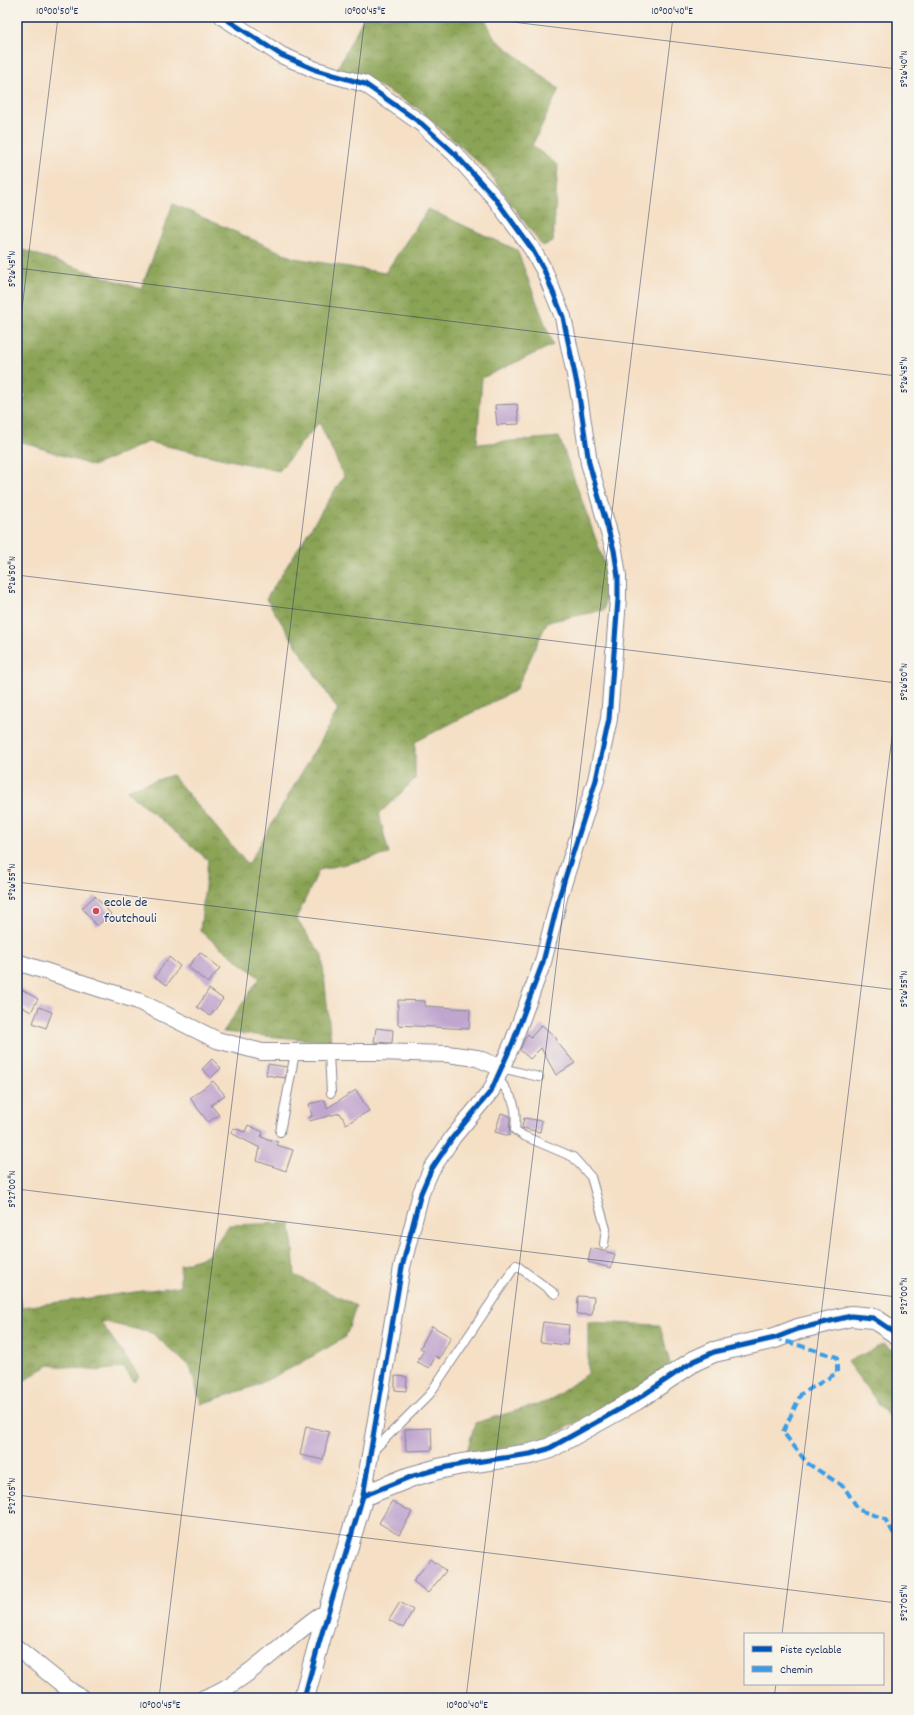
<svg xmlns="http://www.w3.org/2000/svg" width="914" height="1715" viewBox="0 0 914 1715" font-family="Dekko,sans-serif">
  <defs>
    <pattern id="forest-crowns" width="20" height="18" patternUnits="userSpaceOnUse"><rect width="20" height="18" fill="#8aa354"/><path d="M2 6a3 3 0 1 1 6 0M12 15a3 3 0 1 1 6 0" fill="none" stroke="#708549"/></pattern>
  </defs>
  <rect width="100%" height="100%" fill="#f7f3e8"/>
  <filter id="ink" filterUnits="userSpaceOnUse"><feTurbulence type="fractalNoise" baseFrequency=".025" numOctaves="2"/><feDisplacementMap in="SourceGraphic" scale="8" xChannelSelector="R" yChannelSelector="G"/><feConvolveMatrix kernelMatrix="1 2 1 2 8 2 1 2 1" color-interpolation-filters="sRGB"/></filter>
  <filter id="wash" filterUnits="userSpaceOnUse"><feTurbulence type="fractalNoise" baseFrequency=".012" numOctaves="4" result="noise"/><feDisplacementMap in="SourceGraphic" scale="16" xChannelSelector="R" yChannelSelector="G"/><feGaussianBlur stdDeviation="0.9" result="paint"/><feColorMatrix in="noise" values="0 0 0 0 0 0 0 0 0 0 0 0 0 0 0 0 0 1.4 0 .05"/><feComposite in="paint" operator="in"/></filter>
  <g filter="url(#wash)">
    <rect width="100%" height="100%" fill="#f5dfc5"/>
    <g fill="url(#forest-crowns)" stroke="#526959">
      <polygon points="364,17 484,17 495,39 559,89 532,146 558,165 553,242 542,246 486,169 417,108 368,79 337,69"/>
      <polygon points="173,204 294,258 385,273 428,209 517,250 553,345 482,378 477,444 559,437 608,573 604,610 547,622 516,690 415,742 415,779 379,814 389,854 319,870 296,919 322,955 331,1042 223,1032 260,978 200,931 208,860 126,790 172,775 248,865 338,710 266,599 344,476 319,422 279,471 148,442 93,466 17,440 17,415 26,396 17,385 17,248 141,289"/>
      <polygon points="291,1223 295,1275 356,1306 346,1337 299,1364 255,1386 201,1404 190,1367 152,1333 100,1321 139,1376 134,1382 123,1367 98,1371 49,1365 17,1385 17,1286 22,1307 180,1286 180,1265 207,1256 229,1225"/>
      <polygon points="588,1322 660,1325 670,1364 637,1392 527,1448 466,1455 475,1423 549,1401 588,1373"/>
      <polygon points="884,1344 897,1354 897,1428 847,1362"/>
    </g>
    <g id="blocks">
      <g fill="#c0a5cf">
        <polygon points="517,404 519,424 497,425 495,405"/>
        <polygon points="95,896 111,914 97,926 82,908"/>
        <polygon points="200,952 220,968 208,983 188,967"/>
        <polygon points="169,957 180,966 167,985 155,977"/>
        <polygon points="21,989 38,999 31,1012 17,1004 17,996"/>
        <polygon points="209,989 223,999 210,1016 197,1007"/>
        <polygon points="398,1000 425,1001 425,1006 470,1009 469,1029 398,1025"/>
        <polygon points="39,1007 52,1012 46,1028 33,1023"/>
        <polygon points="542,1025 557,1039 556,1041 575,1063 556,1075 541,1048 530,1059 520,1050 525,1038 528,1034 531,1037"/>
        <polygon points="376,1028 393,1030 392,1043 374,1042"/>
        <polygon points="212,1059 221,1068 211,1078 202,1069"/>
        <polygon points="268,1064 287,1067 285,1078 266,1075"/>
        <polygon points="213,1081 225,1095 211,1105 219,1115 208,1122 190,1098"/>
        <polygon points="356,1090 369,1111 346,1124 340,1113 309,1121 308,1118 312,1116 309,1104 325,1100 327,1108"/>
        <polygon points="501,1113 510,1116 509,1136 495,1132"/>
        <polygon points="524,1118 542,1121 540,1132 522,1128"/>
        <polygon points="248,1125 263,1132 261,1137 278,1142 277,1145 293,1150 286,1171 257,1161 260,1148 231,1133 233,1128 245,1132"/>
        <polygon points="591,1248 615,1254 611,1268 588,1262"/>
        <polygon points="578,1296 594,1297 592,1315 577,1314"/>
        <polygon points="543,1322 569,1325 567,1345 540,1342"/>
        <polygon points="432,1326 451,1337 439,1359 436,1356 429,1368 417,1362 424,1350 420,1348"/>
        <polygon points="395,1376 407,1377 406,1391 395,1390"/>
        <polygon points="306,1426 329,1432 323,1460 300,1455"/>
        <polygon points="431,1428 432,1450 406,1451 405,1429"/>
        <polygon points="392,1501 412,1512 399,1535 379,1523"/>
        <polygon points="431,1559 446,1571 428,1593 413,1581"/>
        <polygon points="400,1602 413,1610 403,1628 389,1620"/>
      </g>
    </g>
  </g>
  <g filter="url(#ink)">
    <use href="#blocks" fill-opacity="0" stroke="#888792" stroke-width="1"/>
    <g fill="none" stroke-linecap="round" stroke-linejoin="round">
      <g stroke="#888792" stroke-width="10">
        <g id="service">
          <polyline points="329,1053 331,1093"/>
          <polyline points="501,1068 539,1077"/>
          <path d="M497 1077C512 1097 518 1104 515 1130L524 1136 573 1157 591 1177 606 1229 604 1244"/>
          <polyline points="280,1132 295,1053"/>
          <polyline points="373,1451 429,1395 516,1265 555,1294"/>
        </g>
      </g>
      <g stroke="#888792" stroke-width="18">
        <g id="minor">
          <polyline points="223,17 281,55 316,70 365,84 422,124 454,153 494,197 532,249 544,270 563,317 578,389 589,463 614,550 618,576 618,599 609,719 596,780 560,894 543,962 513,1042 491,1091 453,1137 431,1170 421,1193 402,1267 363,1496"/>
          <polyline points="17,962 138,1001 217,1040 262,1052 377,1052 447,1054 477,1058 501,1068"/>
          <polyline points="17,1648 72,1692 82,1698"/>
          <path d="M204 1698C243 1685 284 1640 319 1616L328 1615"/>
        </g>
      </g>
      <g stroke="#888792" stroke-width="22">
        <polyline id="tertiary" points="304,1698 319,1643 363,1496 410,1477 438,1469 462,1464 530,1454 548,1449 636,1400 694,1361 714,1352 775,1338 798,1329 851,1316 873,1318 897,1334"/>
      </g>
      <use href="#service" stroke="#fff" stroke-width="8"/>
      <use href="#minor" stroke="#fff" stroke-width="16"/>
      <use href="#tertiary" stroke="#fff" stroke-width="20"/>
      <polyline stroke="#3b9de6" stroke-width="4" stroke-dasharray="8 4" stroke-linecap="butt" points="775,1338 837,1357 837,1373 801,1394 783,1432 807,1463 844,1487 859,1510 885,1519 897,1539"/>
      <g stroke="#f7f3e8" stroke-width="8">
        <g id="cycleway">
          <polyline points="223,17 281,55 316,70 365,84 422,124 454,153 494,197 532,249 544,270 563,317 578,389 589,463 614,550 618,576 618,599 609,719 596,780 560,894 543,962 513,1042 491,1091 453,1137 431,1170 421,1193 402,1267 363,1496 319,1643 304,1698"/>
          <polyline points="363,1496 410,1477 438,1469 462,1464 530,1454 548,1449 636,1400 694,1361 714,1352 775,1338 798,1329 851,1316 873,1318 897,1334"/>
        </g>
      </g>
      <use href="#cycleway" stroke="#0057b8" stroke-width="5"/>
    </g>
  </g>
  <path fill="none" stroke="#1b2f5e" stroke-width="1" stroke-opacity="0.45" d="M472 17 897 69M17 268 897 376M17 349 58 17M17 575 897 683M17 882 897 990M17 1189 897 1297M17 1495 897 1603M782 1634 897 696M159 1698 365 17M466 1698 673 17M774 1698 776 1684"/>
  <circle fill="#d1495b" stroke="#f7f3e8" stroke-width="1.5" cx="96" cy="911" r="4"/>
  <g text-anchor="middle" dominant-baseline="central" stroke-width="3" stroke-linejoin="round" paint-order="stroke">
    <g font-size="14" fill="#1b2f5e" stroke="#f7f3e8" text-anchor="start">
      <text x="104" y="903">ecole de<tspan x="104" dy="16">foutchouli</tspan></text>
    </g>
  </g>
  <rect width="914" height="1715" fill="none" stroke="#f7f3e8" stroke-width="44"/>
  <rect x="744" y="1633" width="140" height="52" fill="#f7f3e8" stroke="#9fa5b1"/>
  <rect x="752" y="1646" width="20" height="6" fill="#0057b8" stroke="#9fa5b1"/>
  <text x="780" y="1653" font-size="12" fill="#1b2f5e">Piste cyclable</text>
  <rect x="752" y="1666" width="20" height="6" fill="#3b9de6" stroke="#9fa5b1"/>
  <text x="780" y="1673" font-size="12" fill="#1b2f5e">Chemin</text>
  <rect x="22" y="22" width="870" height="1671" fill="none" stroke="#1b2f5e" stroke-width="1.5"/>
  <g font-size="10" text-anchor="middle" fill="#1b2f5e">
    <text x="57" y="14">10°00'50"E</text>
    <text x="365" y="14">10°00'45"E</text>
    <text x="672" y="14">10°00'40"E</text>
    <text transform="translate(903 69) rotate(-90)" y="4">5°26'40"N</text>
    <text transform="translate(11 269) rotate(-90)" y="4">5°26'45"N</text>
    <text transform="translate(903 375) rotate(-90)" y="4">5°26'45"N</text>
    <text transform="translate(11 575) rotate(-90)" y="4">5°26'50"N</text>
    <text transform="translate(903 682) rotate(-90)" y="4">5°26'50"N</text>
    <text transform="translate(11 882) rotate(-90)" y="4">5°26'55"N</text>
    <text transform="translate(903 989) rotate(-90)" y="4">5°26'55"N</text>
    <text transform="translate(11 1189) rotate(-90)" y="4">5°27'00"N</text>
    <text transform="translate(903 1296) rotate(-90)" y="4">5°27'00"N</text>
    <text transform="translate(11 1496) rotate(-90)" y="4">5°27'05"N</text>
    <text transform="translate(903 1603) rotate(-90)" y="4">5°27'05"N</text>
    <text x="160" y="1708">10°00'45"E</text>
    <text x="467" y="1708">10°00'40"E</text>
  </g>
</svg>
